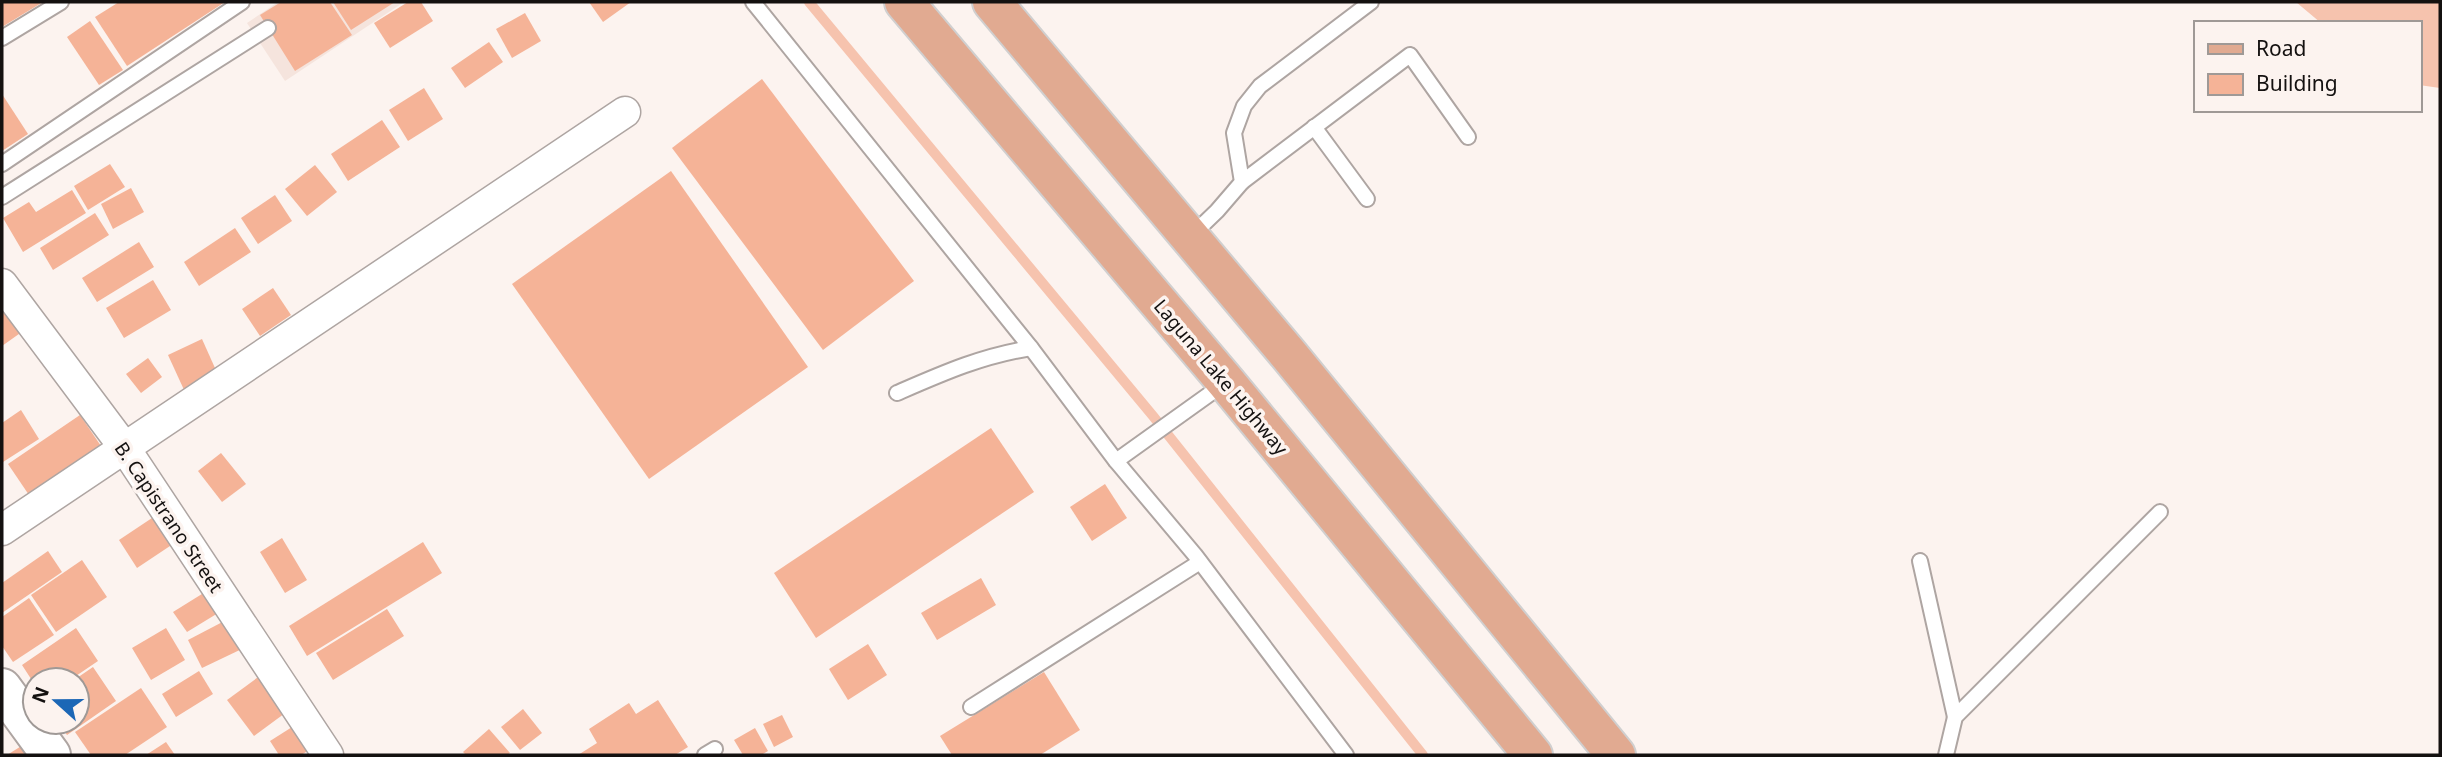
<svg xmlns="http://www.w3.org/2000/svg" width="2442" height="757" viewBox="0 0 2442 757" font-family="'Noto Sans',sans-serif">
  <rect width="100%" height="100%" fill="#fcf3ef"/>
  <polygon fill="#f5e4dd" points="278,2 404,2 285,81 247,23"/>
  <polygon fill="#f6c3ae" points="2296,2 2440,2 2440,88 2419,85 2419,23 2321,23"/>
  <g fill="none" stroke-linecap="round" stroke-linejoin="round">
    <polyline stroke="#f6c3ae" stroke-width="10" points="809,2 1153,416 1423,755"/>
  </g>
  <g fill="#f5b397">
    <polygon points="2,2 43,2 2,27"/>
    <polygon points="119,2 225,2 127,66 95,17"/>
    <polygon points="281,2 330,2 352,35 295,71 260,15"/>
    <polygon points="333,2 395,2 351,30"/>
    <polygon points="408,2 421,2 433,21 390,48 374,23"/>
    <polygon points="589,2 631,2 603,22"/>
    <polygon points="525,13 541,41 512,58 496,29"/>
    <polygon points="90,21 123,70 99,85 67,37"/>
    <polygon points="489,42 503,62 465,88 451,68"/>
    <polygon points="762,79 914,281 823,350 672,148"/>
    <polygon points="424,88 443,119 408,141 389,110"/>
    <polygon points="2,94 28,134 2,151"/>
    <polygon points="382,120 400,147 348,181 331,154"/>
    <polygon points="110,164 125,187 88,210 74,186"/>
    <polygon points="315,165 337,192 307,216 285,189"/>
    <polygon points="671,171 808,367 649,479 512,284"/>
    <polygon points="131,188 144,212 113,229 101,204"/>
    <polygon points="72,190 86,213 23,252 3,218 29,202 36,212"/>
    <polygon points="275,195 292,221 258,244 241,218"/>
    <polygon points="95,213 109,235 53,270 40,248"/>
    <polygon points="235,228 251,252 199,286 184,262"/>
    <polygon points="139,242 154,267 97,302 82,278"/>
    <polygon points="153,280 171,310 124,338 106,308"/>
    <polygon points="273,288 291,315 260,336 242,309"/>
    <polygon points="2,308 26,329 2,346"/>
    <polygon points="202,339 219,377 185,392 168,355"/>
    <polygon points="148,358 162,377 141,393 126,374"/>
    <polygon points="21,410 39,439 3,462 2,423"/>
    <polygon points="80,415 103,449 31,498 8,464"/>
    <polygon points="991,428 1034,492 816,638 774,573"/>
    <polygon points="221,453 246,484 222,502 198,471"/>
    <polygon points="1105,484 1127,518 1092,541 1070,507"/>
    <polygon points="155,516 173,544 137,568 119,540"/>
    <polygon points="282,538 307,580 285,593 260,552"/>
    <polygon points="423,542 442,573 307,656 289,626"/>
    <polygon points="48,551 62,572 2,613 2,583"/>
    <polygon points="82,560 107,597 56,632 31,595"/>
    <polygon points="981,578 996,605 937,640 921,613"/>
    <polygon points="210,589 223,610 187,632 173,612"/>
    <polygon points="29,598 54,635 13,662 2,646 2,617"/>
    <polygon points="387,609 404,636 333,680 316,653"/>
    <polygon points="232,617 246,647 202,668 188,640"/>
    <polygon points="76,628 98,661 70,680 35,680 35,685 22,665"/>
    <polygon points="166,628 185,660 151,680 132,648"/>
    <polygon points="868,644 887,675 848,700 829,669"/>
    <polygon points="93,667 116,701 67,735 58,722 77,722 77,680 74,680"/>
    <polygon points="199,671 213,694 176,717 162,694"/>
    <polygon points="265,672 292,708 254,736 227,700"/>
    <polygon points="1044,672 1080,730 1040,755 952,755 940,736"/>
    <polygon points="141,688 167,727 125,755 91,755 75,732"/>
    <polygon points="658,700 688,747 675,755 578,755 597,743 589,729 629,703 636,714"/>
    <polygon points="523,709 542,733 520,750 501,727"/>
    <polygon points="782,715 793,737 774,747 763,724"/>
    <polygon points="300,722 316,746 301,755 279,755 270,741"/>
    <polygon points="755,728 768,751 761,755 743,755 734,740"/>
    <polygon points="489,729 510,753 507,755 466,755 463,752"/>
    <polygon points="166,742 175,755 146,755"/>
    <polygon points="23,745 30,755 7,755"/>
  </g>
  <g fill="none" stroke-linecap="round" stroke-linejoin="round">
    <g stroke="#aea5a2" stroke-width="18">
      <g id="service">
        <polyline points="753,2 1031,348 1116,461 1195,555 1346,755"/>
        <polyline points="2,38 61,2"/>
        <polyline points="1314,127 1367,199"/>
        <polyline points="2,164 242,2"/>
        <polyline points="1242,182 1410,55 1468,137"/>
        <polyline points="2,197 268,28"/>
        <polyline points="1191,236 1217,211 1242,182 1234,133 1244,106 1260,86 1371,2"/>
        <path d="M897 393C943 373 981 356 1031 348"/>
        <polyline points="1116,461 1225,383"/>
        <polyline points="1920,561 1955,717"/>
        <polyline points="971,707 1200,562"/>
        <polyline points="705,755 715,749"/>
        <polyline points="1946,755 1955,717 2160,512"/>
      </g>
    </g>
    <g stroke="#aea5a2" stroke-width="33">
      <g id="minor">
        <polyline points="2,284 124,447 328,755"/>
        <polyline points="2,530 625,112"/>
      </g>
    </g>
    <g stroke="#aea5a2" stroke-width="42">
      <polyline id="secondary" points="2,688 51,755"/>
    </g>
    <g stroke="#d0cfcf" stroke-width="42">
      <g id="primary">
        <polyline points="904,2 1226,382 1533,755"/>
        <polyline points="992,2 1289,355 1616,755"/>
      </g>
    </g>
    <use href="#service" stroke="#fff" stroke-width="14"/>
    <use href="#minor" stroke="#fff" stroke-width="30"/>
    <use href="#secondary" stroke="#fff" stroke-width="38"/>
    <use href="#primary" stroke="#e1aa91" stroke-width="38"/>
  </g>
  <g text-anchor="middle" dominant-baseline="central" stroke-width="7" stroke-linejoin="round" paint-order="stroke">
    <g font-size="19" fill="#141110" stroke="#fcf3ef">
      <text transform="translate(1221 377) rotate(50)">Laguna Lake Highway</text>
      <text transform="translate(169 517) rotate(56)">B. Capistrano Street</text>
    </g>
  </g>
  <rect width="2442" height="757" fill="none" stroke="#141110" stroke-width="7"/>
  <rect x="2194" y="21" width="228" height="91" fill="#fcf3ef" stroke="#9f9996" stroke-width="2"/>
  <rect x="2208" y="44" width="35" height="10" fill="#e1aa91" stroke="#9f9996" stroke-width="2"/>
  <text x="2256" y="56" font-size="21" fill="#141110">Road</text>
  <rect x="2208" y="74" width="35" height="21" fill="#f5b397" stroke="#9f9996" stroke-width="2"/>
  <text x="2256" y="91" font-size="21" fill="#141110">Building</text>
  <g transform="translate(56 701) rotate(291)"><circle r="33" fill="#fcf3ef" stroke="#9f9996" stroke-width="2"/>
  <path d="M0-5L12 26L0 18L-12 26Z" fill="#1c67b6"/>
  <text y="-10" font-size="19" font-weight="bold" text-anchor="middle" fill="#141110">N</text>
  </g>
</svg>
